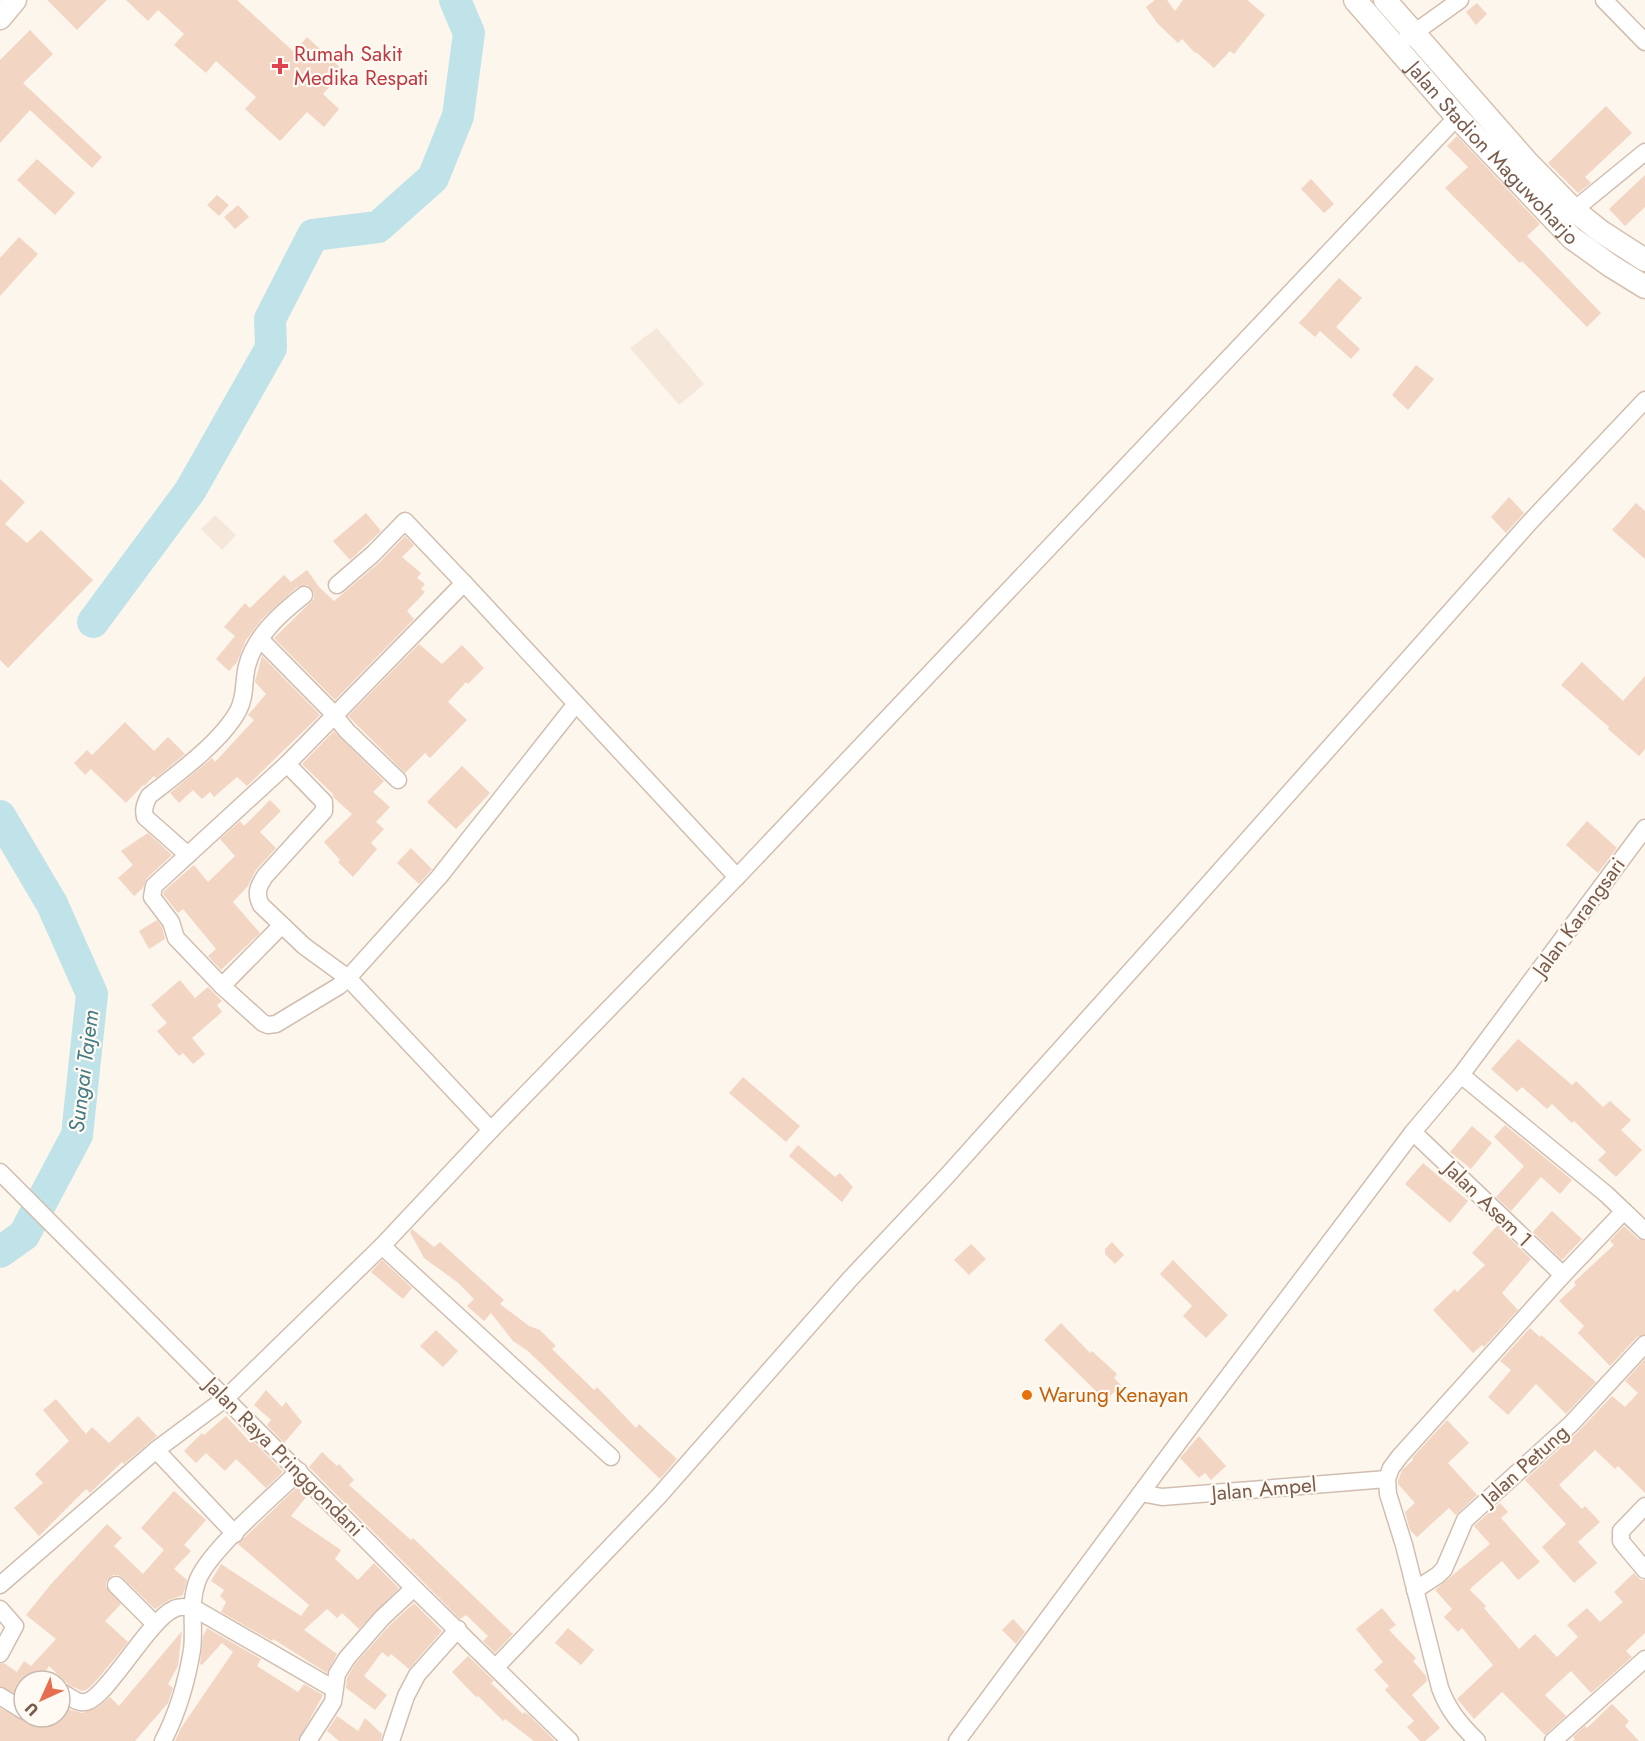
<svg xmlns="http://www.w3.org/2000/svg" width="1645" height="1741" viewBox="0 0 1645 1741" font-family="Jost,sans-serif">
  <rect width="100%" height="100%" fill="#fdf6ec"/>
  <g fill="#f5e8da">
    <polygon points="657,328 704,384 679,405 630,348"/>
    <polygon points="215,515 236,535 222,550 201,529"/>
  </g>
  <g fill="none" stroke-linecap="round" stroke-linejoin="round">
    <g stroke="#bfe3e8" stroke-width="32">
      <polyline points="93,622 190,491 271,348 270,319 313,235 378,227 433,178 458,116 469,33 455,0"/>
      <polyline points="0,816 52,904 92,994 77,1135 24,1235 0,1252"/>
    </g>
  </g>
  <g fill="#f3d5c3">
    <polygon points="47,0 107,0 77,30"/>
    <polygon points="126,0 237,0 294,52 307,37 344,71 323,94 339,109 324,127 307,112 280,141 245,109 256,97 216,61 206,73 174,45 184,34 158,10 148,21"/>
    <polygon points="1155,0 1167,0 1175,11 1183,0 1247,0 1265,15 1234,54 1230,51 1214,68 1196,52 1195,53 1182,39 1178,43 1157,23 1146,7"/>
    <polygon points="1477,3 1487,14 1476,25 1466,12"/>
    <polygon points="30,30 53,54 23,83 102,157 92,168 30,110 0,143 0,60"/>
    <polygon points="1606,106 1632,133 1585,177 1591,183 1578,193 1548,163"/>
    <polygon points="1457,136 1540,224 1527,236 1601,313 1587,327 1522,261 1520,263 1445,188 1468,167 1447,146"/>
    <polygon points="37,159 75,193 55,215 17,180"/>
    <polygon points="1645,175 1645,207 1625,226 1609,209"/>
    <polygon points="1311,179 1334,204 1324,213 1301,189"/>
    <polygon points="217,195 229,205 219,216 207,205"/>
    <polygon points="238,205 249,217 235,229 224,217"/>
    <polygon points="19,237 38,254 0,296 0,258"/>
    <polygon points="1339,278 1362,298 1336,327 1360,349 1351,359 1320,331 1315,337 1299,323"/>
    <polygon points="1416,365 1434,379 1408,410 1392,395"/>
    <polygon points="0,479 25,502 5,524 27,543 41,530 93,580 8,668 0,660"/>
    <polygon points="1509,497 1524,513 1506,533 1491,517"/>
    <polygon points="1636,503 1645,511 1645,559 1612,530"/>
    <polygon points="366,513 381,531 350,560 333,541"/>
    <polygon points="405,536 414,545 402,557 421,573 417,578 425,584 421,589 425,592 407,611 414,619 335,700 274,638 314,599 314,593 307,585 297,587 262,619 246,640 237,662 229,671 216,659 235,636 224,627 245,603 250,608 284,575 291,582 307,570 319,587 334,601 380,562"/>
    <polygon points="419,644 442,664 462,645 484,668 468,684 466,682 448,702 467,720 430,758 425,753 405,773 348,716"/>
    <polygon points="262,656 320,715 247,786 237,777 214,797 210,792 202,799 193,790 179,803 170,793 212,758 215,762 254,720 248,715 266,694 255,682"/>
    <polygon points="1582,662 1623,701 1645,676 1645,749 1639,756 1608,729 1609,727 1561,685"/>
    <polygon points="125,722 154,751 168,737 185,754 156,778 154,776 144,786 143,785 126,803 91,769 85,775 74,763 87,750 92,755"/>
    <polygon points="334,731 384,781 373,792 390,807 376,822 384,829 371,843 377,849 353,877 338,862 340,860 324,842 352,814 333,797 333,794 302,764"/>
    <polygon points="462,766 490,793 456,829 427,802"/>
    <polygon points="270,800 281,811 260,832 276,848 256,870 248,886 233,902 260,933 221,970 208,956 216,949 183,909 178,913 163,894 164,891 194,865 208,882 235,856 220,839 240,821 244,826"/>
    <polygon points="1587,821 1617,848 1598,873 1566,845"/>
    <polygon points="148,833 172,855 147,878 143,888 134,896 118,878 133,865 121,851"/>
    <polygon points="411,848 432,869 419,884 397,863"/>
    <polygon points="157,920 162,927 165,939 149,949 139,931"/>
    <polygon points="180,980 195,998 208,987 222,1001 217,1005 222,1012 192,1038 205,1054 193,1064 183,1053 179,1056 157,1031 167,1023 151,1005"/>
    <polygon points="1518,1039 1572,1085 1576,1081 1603,1107 1610,1101 1631,1120 1621,1130 1642,1150 1616,1177 1598,1160 1606,1152 1574,1121 1572,1123 1552,1104 1547,1109 1522,1087 1517,1092 1491,1069"/>
    <polygon points="743,1077 800,1126 786,1142 729,1093"/>
    <polygon points="1505,1125 1572,1180 1560,1194 1541,1177 1511,1211 1496,1197 1524,1166 1494,1137"/>
    <polygon points="1472,1126 1492,1143 1471,1169 1450,1152"/>
    <polygon points="798,1145 835,1177 840,1173 853,1187 842,1202 789,1156"/>
    <polygon points="1423,1163 1468,1201 1450,1223 1405,1184"/>
    <polygon points="1552,1211 1582,1239 1562,1260 1533,1232"/>
    <polygon points="1497,1226 1531,1259 1502,1293 1518,1310 1484,1347 1482,1345 1473,1353 1433,1310 1455,1289 1457,1292 1485,1265 1472,1253"/>
    <polygon points="1624,1226 1638,1239 1645,1241 1645,1334 1637,1337 1610,1366 1578,1333 1584,1326 1559,1301 1576,1285 1574,1282 1614,1245 1610,1241"/>
    <polygon points="412,1229 434,1247 440,1242 504,1300 500,1304 529,1326 540,1330 556,1346 552,1349 594,1390 597,1387 636,1428 639,1424 677,1459 660,1479 528,1351 513,1341 491,1313 484,1321 467,1306 474,1299 457,1282 424,1258 410,1232"/>
    <polygon points="1112,1242 1124,1255 1115,1264 1105,1254 1105,1249"/>
    <polygon points="971,1244 986,1259 969,1275 954,1260"/>
    <polygon points="382,1260 412,1288 403,1299 371,1272"/>
    <polygon points="1173,1260 1228,1315 1206,1338 1183,1316 1192,1306 1160,1274"/>
    <polygon points="1061,1323 1090,1353 1092,1351 1117,1374 1114,1378 1121,1385 1110,1396 1103,1390 1099,1394 1044,1340"/>
    <polygon points="1530,1328 1540,1337 1541,1335 1596,1382 1566,1414 1536,1384 1508,1415 1488,1397 1511,1370 1500,1361"/>
    <polygon points="436,1330 458,1351 443,1367 420,1346"/>
    <polygon points="1645,1359 1645,1493 1618,1466 1615,1469 1595,1450 1559,1485 1582,1509 1585,1506 1600,1522 1578,1542 1597,1563 1574,1583 1542,1547 1566,1524 1525,1480 1578,1432 1612,1396 1625,1407 1638,1393 1625,1381"/>
    <polygon points="266,1390 282,1407 286,1402 302,1422 284,1443 267,1425 271,1420 254,1405"/>
    <polygon points="56,1399 86,1434 92,1427 109,1443 138,1416 157,1436 124,1464 122,1462 90,1493 86,1489 39,1536 14,1508 43,1483 35,1474 69,1441 43,1410"/>
    <polygon points="226,1416 248,1440 249,1438 253,1441 283,1472 266,1488 236,1459 225,1471 206,1453 196,1463 184,1451 202,1433 204,1435"/>
    <polygon points="1447,1420 1469,1443 1448,1463 1477,1495 1456,1515 1449,1508 1417,1537 1410,1530 1405,1512 1415,1503 1398,1484 1398,1481 1402,1470 1413,1460 1412,1458"/>
    <polygon points="1199,1436 1226,1466 1211,1480 1205,1473 1199,1478 1180,1458"/>
    <polygon points="322,1452 337,1466 339,1464 354,1480 349,1485 411,1540 413,1538 513,1634 495,1653 483,1641 488,1636 466,1615 460,1619 309,1467"/>
    <polygon points="298,1486 307,1496 291,1516 341,1550 335,1559 358,1580 374,1563 399,1588 359,1629 342,1613 337,1618 327,1609 304,1630 337,1654 327,1673 273,1639 272,1641 221,1612 226,1602 220,1596 224,1590 211,1581 221,1564 301,1616 309,1605 238,1544"/>
    <polygon points="174,1491 206,1520 184,1545 191,1551 174,1569 187,1580 183,1595 169,1600 155,1609 123,1578 118,1575 113,1575 106,1582 106,1587 121,1604 105,1621 128,1642 96,1681 88,1689 82,1691 69,1685 49,1666 43,1675 52,1681 24,1681 24,1699 0,1686 0,1664 4,1663 17,1672 24,1661 31,1666 56,1639 26,1615 52,1583 107,1524 122,1538 114,1546 143,1574 164,1550 141,1528"/>
    <polygon points="1500,1503 1508,1512 1501,1518 1540,1562 1518,1580 1502,1561 1472,1587 1470,1590 1486,1606 1484,1608 1519,1649 1535,1634 1557,1657 1578,1637 1567,1625 1587,1608 1600,1622 1623,1602 1614,1592 1634,1573 1641,1580 1645,1580 1645,1633 1626,1651 1632,1657 1591,1693 1571,1671 1545,1695 1566,1716 1545,1735 1502,1692 1474,1719 1457,1699 1493,1665 1462,1628 1458,1632 1444,1617 1452,1609 1435,1590 1490,1544 1474,1526"/>
    <polygon points="414,1603 442,1631 409,1669 391,1654 388,1657 382,1652 364,1676 387,1695 375,1710 346,1688 347,1678 355,1664 390,1625"/>
    <polygon points="1382,1608 1396,1625 1389,1630 1416,1658 1413,1661 1426,1676 1427,1681 1412,1695 1440,1728 1425,1741 1420,1741 1407,1727 1414,1721 1385,1690 1389,1686 1374,1670 1383,1662 1356,1629"/>
    <polygon points="1013,1619 1025,1632 1016,1644 1002,1630"/>
    <polygon points="207,1628 261,1659 257,1666 298,1692 304,1684 323,1695 298,1741 175,1741 181,1728 233,1652 222,1643 202,1665 200,1664 203,1636"/>
    <polygon points="568,1628 594,1650 581,1665 555,1643"/>
    <polygon points="182,1631 178,1666 168,1684 173,1688 168,1703 135,1741 0,1741 0,1708 24,1721 33,1717 60,1717 60,1703 71,1710 82,1713 98,1707 110,1697 119,1706"/>
    <polygon points="468,1656 494,1681 491,1683 523,1714 524,1712 530,1716 555,1741 534,1741 505,1719 503,1721 478,1696 476,1697 452,1672"/>
    <polygon points="1612,1704 1629,1721 1625,1726 1639,1741 1573,1741 1575,1739 1573,1737 1585,1726 1587,1728"/>
    <polygon points="337,1716 358,1731 365,1718 382,1734 381,1741 339,1741 327,1731"/>
  </g>
  <g fill="none" stroke-linecap="round" stroke-linejoin="round">
    <g stroke="#d1beb0" stroke-width="19">
      <g id="street">
        <polyline points="1604,0 1645,42"/>
        <polyline points="1407,38 1460,0"/>
        <polyline points="1574,210 1645,152"/>
        <polyline points="337,585 373,554 405,521 464,583"/>
        <polyline points="260,639 329,709 347,731 398,780"/>
        <polyline points="287,764 154,886 152,897 171,922 176,938 222,986 263,1023 268,1025 276,1024 339,986 348,978 439,877 575,705"/>
        <path d="M188 855 145 817C143 809 145 804 149 796 177 774 221 742 238 711 246 696 243 682 247 666 254 637 281 613 304 595"/>
        <polyline points="222,986 282,925"/>
        <polyline points="1461,1075 1606,1194 1645,1231"/>
        <path d="M491 1130 348 978 304 946 261 905C255 893 258 887 265 876L324 811V802L287 764 464 583 737 877"/>
        <polyline points="1413,1132 1563,1275"/>
        <polyline points="0,1172 414,1588 570,1741"/>
        <polyline points="382,1246 611,1457"/>
        <polyline points="156,1450 235,1534"/>
        <polyline points="1141,1493 1162,1497 1387,1479"/>
        <polyline points="1645,1506 1621,1531 1621,1541 1624,1545 1645,1570"/>
        <polyline points="0,1585 156,1450 226,1398 382,1246 491,1130 737,877 1457,117"/>
        <polyline points="116,1585 155,1624"/>
        <polyline points="1415,1590 1438,1575 1444,1569 1465,1520 1571,1424 1645,1344"/>
        <polyline points="0,1609 15,1626 0,1654"/>
        <polyline points="496,1667 658,1497 850,1279 945,1178 1179,917 1529,523 1645,400"/>
        <path d="M60 1692C68 1694 76 1704 85 1702 106 1700 148 1620 174 1609 179 1606 186 1607 192 1607L334 1689"/>
        <polyline points="0,1696 24,1711"/>
        <path d="M163 1741C177 1714 187 1680 192 1650 195 1627 189 1604 197 1582 207 1552 274 1496 299 1471"/>
        <polyline points="308,1741 333,1702 337,1674 347,1658 382,1618 414,1588"/>
        <polyline points="391,1741 406,1696 417,1675 458,1629"/>
        <polyline points="957,1741 1178,1443 1413,1132 1461,1075 1645,828"/>
        <path d="M1477 1741C1460 1724 1448 1710 1440 1688L1404 1545 1388 1494 1387 1479 1391 1468 1400 1456 1563 1275 1624 1211"/>
        <polyline points="1553,1741 1645,1659"/>
      </g>
    </g>
    <g stroke="#d6c0b0" stroke-width="25">
      <g id="secondary">
        <path id="s1" d="M1355 0 1457 117 1572 238 1611 266 1645 287"/>
        <polyline points="1385,0 1528,163 1574,210 1600,231 1645,260"/>
        <polyline points="0,18 15,0"/>
      </g>
    </g>
    <use href="#street" stroke="#fff" stroke-width="16"/>
    <use href="#secondary" stroke="#fff" stroke-width="22"/>
  </g>
  <path fill="#e0444e" stroke="#fffaf3" stroke-width="2" d="M277 57h6v6h6v6h-6v6h-6v-6h-6v-6h6z"/>
  <circle fill="#e8710a" stroke="#fffaf3" stroke-width="2" cx="1027" cy="1395" r="6"/>
  <g text-anchor="middle" dominant-baseline="central" stroke-width="4.5" stroke-linejoin="round" paint-order="stroke">
    <g font-size="21" fill="#be3a42" stroke="#fffaf3" text-anchor="start">
      <text x="294" y="54">Rumah Sakit<tspan x="294" dy="24">Medika Respati</tspan></text>
    </g>
    <g font-size="21" fill="#7a5c4d" stroke="#fffaf3">
      <text stroke="none"><textPath href="#s1" startOffset="206">Jalan Stadion Maguwoharjo</textPath></text>
      <text transform="translate(1579 917) rotate(-54)">Jalan Karangsari</text>
      <text transform="translate(1488 1204) rotate(44)">Jalan Asem 1</text>
      <text transform="translate(284 1457) rotate(45)">Jalan Raya Pringgondani</text>
      <text transform="translate(1525 1465) rotate(-42)">Jalan Petung</text>
      <text transform="translate(1264 1489) rotate(-5)">Jalan Ampel</text>
    </g>
    <g font-size="21" fill="#c56008" stroke="#fffaf3" text-anchor="start">
      <text x="1039" y="1395">Warung Kenayan</text>
    </g>
    <g font-size="22" font-style="italic" fill="#437c86" stroke="#fffaf3">
      <text transform="translate(83 1071) rotate(-83)">Sungai Tajem</text>
    </g>
  </g>
  <g transform="translate(42 1699) rotate(225)"><circle r="28" fill="#fffaf3" stroke="#cabbb1" stroke-width="1.5"/>
  <path d="M0-4.5L10 22L0 15L-10 22Z" fill="#e76f51"/>
  <text y="-9" font-size="16" font-weight="bold" text-anchor="middle" fill="#7a5c4d">U</text>
  </g>
</svg>
